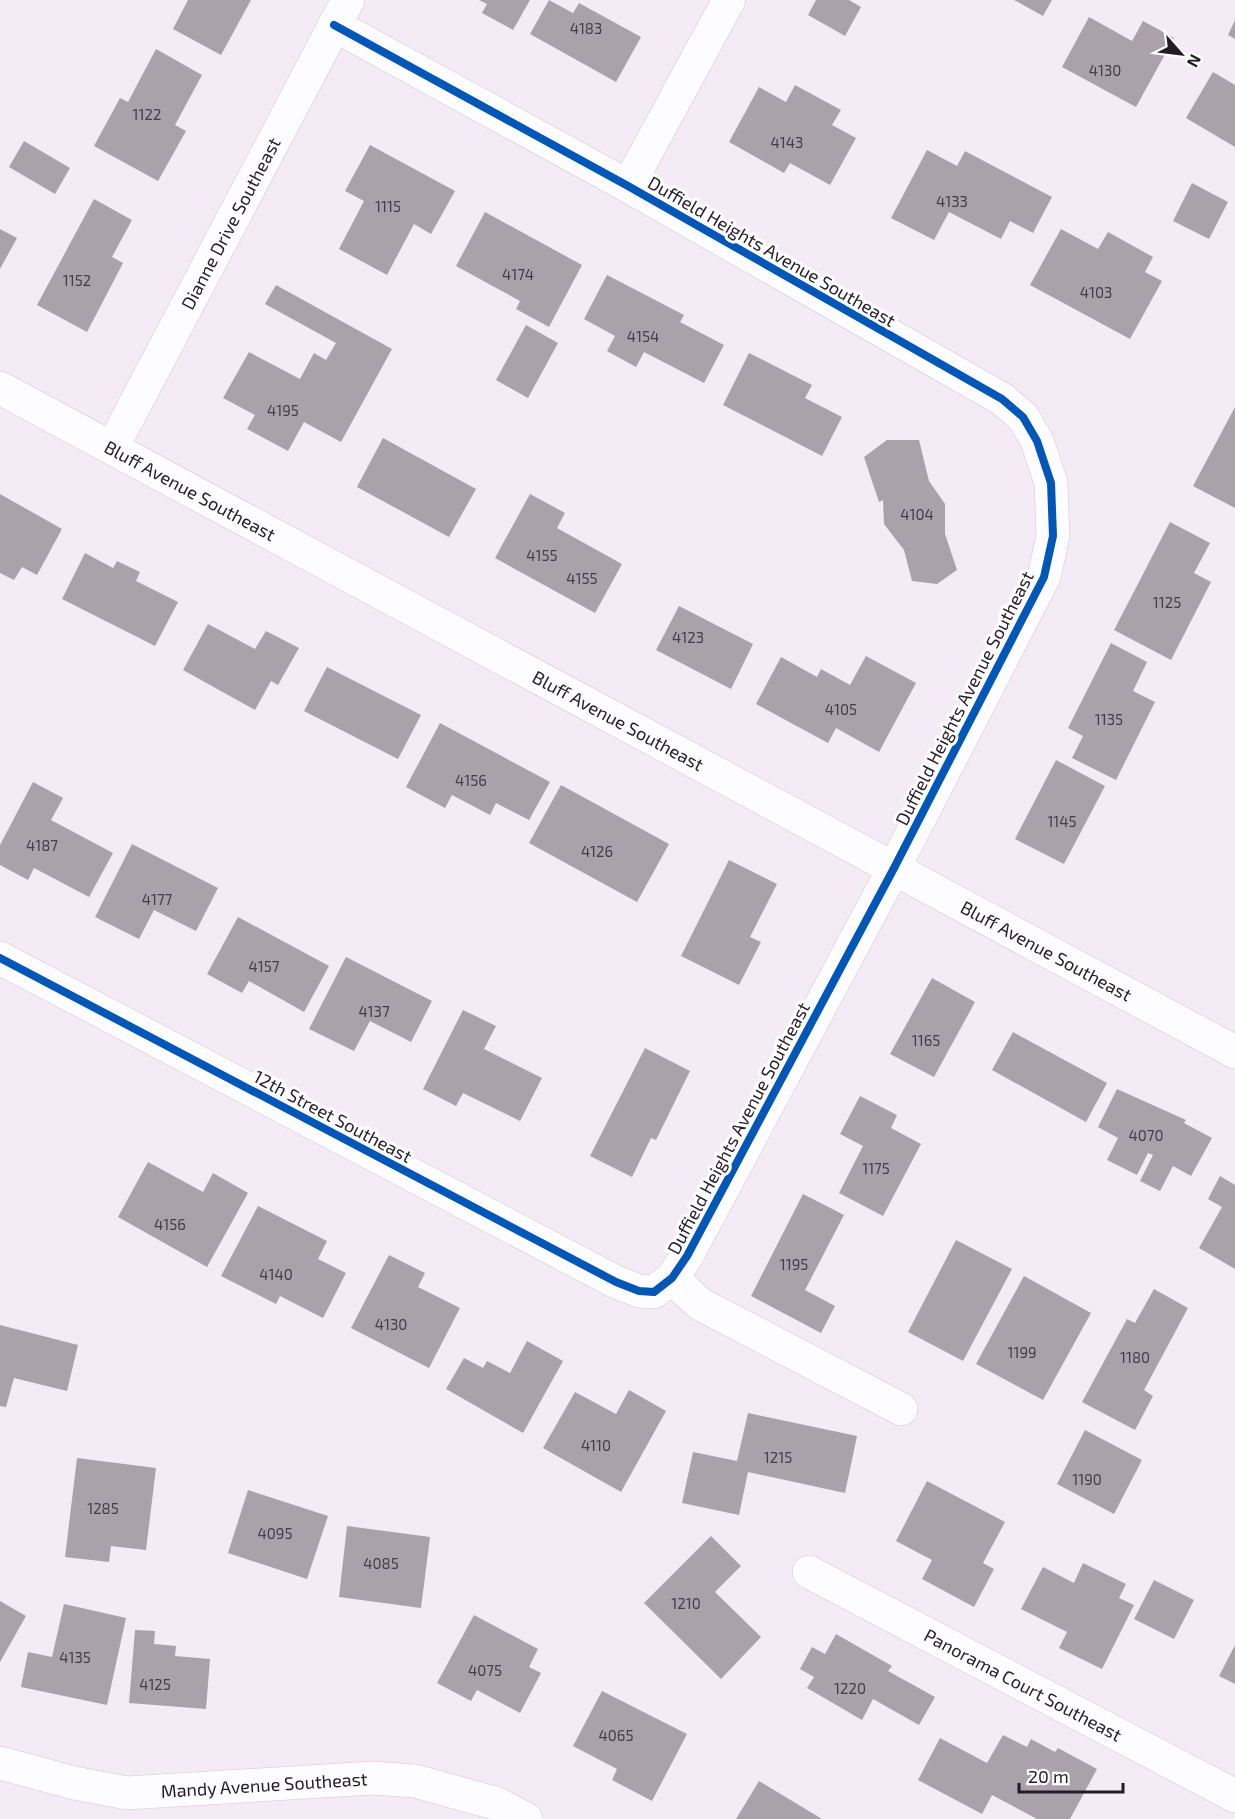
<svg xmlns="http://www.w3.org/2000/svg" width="1235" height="1819" viewBox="0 0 1235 1819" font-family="'Exo 2',sans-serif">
  <rect width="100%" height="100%" fill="#f4ebf7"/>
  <g fill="#aaa1ab">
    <polygon points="188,0 251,0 221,55 173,29"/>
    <polygon points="479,0 530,0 513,30 482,13 487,4"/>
    <polygon points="549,0 573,13 579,3 641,37 616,82 530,34"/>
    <polygon points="816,0 849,0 861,7 845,36 808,15"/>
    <polygon points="1014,0 1052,0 1043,16"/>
    <polygon points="1089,17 1132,41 1143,21 1174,38 1136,107 1062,67"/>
    <polygon points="1235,20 1235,39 1228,35"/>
    <polygon points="156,49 202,75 175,125 186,131 158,181 94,146 120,98 128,102"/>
    <polygon points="1213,72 1235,85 1235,147 1186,118"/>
    <polygon points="795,85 841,110 832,125 856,138 830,185 790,163 784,173 729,142 759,87 786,102"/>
    <polygon points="24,141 70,168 55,194 9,167"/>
    <polygon points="370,145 455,191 431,234 414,224 387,275 339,249 364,201 345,191"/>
    <polygon points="927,150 957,166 965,151 1052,197 1033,233 1010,221 1001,239 949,212 934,240 891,218"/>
    <polygon points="1192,183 1228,202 1209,239 1173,221"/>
    <polygon points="94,199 132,220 112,257 123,263 87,332 37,305"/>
    <polygon points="485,212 582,265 549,327 516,309 520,301 456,266"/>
    <polygon points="0,229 17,238 0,269"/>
    <polygon points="1061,229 1098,249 1108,232 1153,257 1145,272 1162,281 1130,339 1030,285"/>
    <polygon points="607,275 684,315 680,322 724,345 704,383 644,352 636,367 607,351 615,336 584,319"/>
    <polygon points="276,285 392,349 341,442 304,422 288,451 247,429 255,415 223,398 249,352 300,379 314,353 326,360 336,343 265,304"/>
    <polygon points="526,325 558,343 528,398 496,380"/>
    <polygon points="749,353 812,385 805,398 842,417 822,456 723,405"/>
    <polygon points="1235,407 1235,508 1193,486"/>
    <polygon points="383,438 476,489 449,537 357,487"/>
    <polygon points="887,440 919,440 929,481 945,504 945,534 957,570 937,584 912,581 904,550 884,524 883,500 879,502 864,457"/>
    <polygon points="0,494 62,529 37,575 22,567 14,580 0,573"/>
    <polygon points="530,494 565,513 557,528 622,564 595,613 495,558"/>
    <polygon points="1170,522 1210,543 1194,573 1211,582 1171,660 1114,630"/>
    <polygon points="85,553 113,568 117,561 140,572 136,581 178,602 155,646 62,599"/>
    <polygon points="679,606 753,644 731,689 656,650"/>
    <polygon points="208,624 255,649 266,631 299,648 278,685 271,681 255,710 183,670"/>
    <polygon points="1111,643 1147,662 1133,691 1155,702 1116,780 1072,758 1083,736 1068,728"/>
    <polygon points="866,656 916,683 879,752 836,728 828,743 756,704 781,657 817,677 821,669 850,685"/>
    <polygon points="327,667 421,715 398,759 304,711"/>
    <polygon points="440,723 550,782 529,820 496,803 490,815 452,795 445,808 406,787"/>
    <polygon points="1056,760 1105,786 1064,864 1015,839"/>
    <polygon points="33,782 63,798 51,820 113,853 89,897 34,868 28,880 0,865 0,845"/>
    <polygon points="561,785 669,844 637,902 529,843"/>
    <polygon points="132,844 218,888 196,931 154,910 139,939 95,917"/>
    <polygon points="729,860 777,884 750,937 761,942 739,985 681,956"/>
    <polygon points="238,917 329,966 304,1012 249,981 242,993 207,974"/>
    <polygon points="346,957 432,1001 411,1042 370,1021 354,1051 309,1029"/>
    <polygon points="932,978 975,1002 934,1077 890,1054"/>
    <polygon points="463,1010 496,1026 484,1049 542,1078 520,1121 463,1093 456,1106 423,1089"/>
    <polygon points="1013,1032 1107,1083 1086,1122 992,1070"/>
    <polygon points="645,1048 690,1071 656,1140 651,1138 632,1177 590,1156"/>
    <polygon points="1117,1089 1186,1120 1184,1123 1212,1138 1191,1176 1173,1166 1160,1191 1140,1181 1153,1155 1148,1153 1137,1175 1107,1160 1118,1138 1098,1127"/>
    <polygon points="860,1096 897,1115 891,1128 921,1144 883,1216 839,1193 863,1146 840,1134"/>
    <polygon points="148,1162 203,1192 213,1173 248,1193 207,1267 118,1217"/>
    <polygon points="1220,1176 1235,1185 1235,1269 1199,1248 1222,1207 1208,1199"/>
    <polygon points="803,1194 844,1215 805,1290 835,1306 821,1333 751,1296"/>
    <polygon points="258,1206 327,1241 318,1259 346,1273 323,1318 280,1296 276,1304 221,1276"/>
    <polygon points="956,1240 1012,1269 963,1361 908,1332"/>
    <polygon points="389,1255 425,1273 418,1287 460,1308 429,1368 351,1328"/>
    <polygon points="1024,1276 1091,1313 1043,1400 976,1364"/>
    <polygon points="1154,1289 1188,1308 1144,1390 1153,1396 1135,1430 1082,1402 1127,1319 1135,1323"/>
    <polygon points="0,1325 78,1345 67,1391 14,1378 6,1407 0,1406"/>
    <polygon points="527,1341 563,1361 523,1433 446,1389 464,1358 483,1368 487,1361 510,1373"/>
    <polygon points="629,1390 666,1411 621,1492 543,1448 575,1392 616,1414"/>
    <polygon points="748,1413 857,1436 845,1493 748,1472 739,1515 682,1503 693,1452 737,1461"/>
    <polygon points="1085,1430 1142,1460 1114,1514 1057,1484"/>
    <polygon points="77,1458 156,1468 146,1550 111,1546 109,1562 65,1557"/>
    <polygon points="927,1481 1005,1522 983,1563 994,1569 974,1607 922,1579 932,1560 896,1541"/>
    <polygon points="248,1490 328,1516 307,1579 228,1553"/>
    <polygon points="347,1526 430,1537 421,1608 339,1597"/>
    <polygon points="711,1536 741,1566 715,1592 761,1637 721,1679 644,1603"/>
    <polygon points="1083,1563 1126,1584 1119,1598 1134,1605 1102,1669 1059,1648 1067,1632 1021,1609 1043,1567 1074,1583"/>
    <polygon points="1154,1580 1194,1600 1174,1639 1134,1619"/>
    <polygon points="0,1601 26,1616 0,1662"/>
    <polygon points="64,1604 126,1618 107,1705 21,1687 28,1652 52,1657"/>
    <polygon points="474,1615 538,1649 529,1667 541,1673 520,1713 477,1690 471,1701 437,1683"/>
    <polygon points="135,1630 155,1631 154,1644 176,1646 175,1656 210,1659 206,1709 129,1703"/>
    <polygon points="836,1634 892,1666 888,1671 935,1697 919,1725 873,1699 862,1720 807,1688 814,1677 800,1669 812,1647 825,1654"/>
    <polygon points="1235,1645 1235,1684 1219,1676"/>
    <polygon points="602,1691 687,1734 652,1801 612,1780 617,1769 573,1746"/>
    <polygon points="1003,1735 1027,1747 1031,1739 1055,1752 1058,1748 1097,1769 1070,1819 1037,1819 992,1795 982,1814 918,1780 940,1738 987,1763"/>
    <polygon points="759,1781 822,1819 736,1819"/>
  </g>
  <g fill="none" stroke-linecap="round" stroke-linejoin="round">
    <g stroke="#cfc7d2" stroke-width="34">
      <g id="minor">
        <polyline points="628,186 729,0"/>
        <path id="s1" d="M0 388 1235 1052"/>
        <path id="s2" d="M112 448 348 0"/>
        <polyline points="0,958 616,1282 639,1291 654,1292 672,1278 687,1256 893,870 1044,577 1053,536 1051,483 1037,441 1023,417 1002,399 628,186 334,25"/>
        <polyline points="672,1278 700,1304 901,1409"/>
        <path id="s3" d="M809 1572 1235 1796"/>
        <path id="s4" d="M0 1763 74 1783 127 1793 372 1778 415 1781 498 1804 526 1819"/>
      </g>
    </g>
    <use href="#minor" stroke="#fdfcfe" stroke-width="33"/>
    <g stroke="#fff" stroke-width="11">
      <polyline id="cycleway" points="0,958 616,1282 639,1291 654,1292 672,1278 687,1256 893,870 1044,577 1053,536 1051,483 1037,441 1023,417 1002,399 628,186 334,25"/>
    </g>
    <use href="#cycleway" stroke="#0057b8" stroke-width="8"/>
  </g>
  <g text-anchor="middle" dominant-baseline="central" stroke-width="6" stroke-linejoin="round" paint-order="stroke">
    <g font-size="15" fill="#453d47">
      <text x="586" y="28">4183</text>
      <text x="1105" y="70">4130</text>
      <text x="147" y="114">1122</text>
      <text x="787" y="142">4143</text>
      <text x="952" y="201">4133</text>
      <text x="388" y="206">1115</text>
      <text x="518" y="274">4174</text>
      <text x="77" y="280">1152</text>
      <text x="1096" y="292">4103</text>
      <text x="643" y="336">4154</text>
      <text x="283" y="410">4195</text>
      <text x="917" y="514">4104</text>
      <text x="542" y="555">4155</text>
      <text x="582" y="578">4155</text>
      <text x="1167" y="602">1125</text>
      <text x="688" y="637">4123</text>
      <text x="841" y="709">4105</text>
      <text x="1109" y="719">1135</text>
      <text x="471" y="780">4156</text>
      <text x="1062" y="821">1145</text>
      <text x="42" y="845">4187</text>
      <text x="597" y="851">4126</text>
      <text x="157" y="899">4177</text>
      <text x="264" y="966">4157</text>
      <text x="374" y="1011">4137</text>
      <text x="926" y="1040">1165</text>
      <text x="1146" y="1135">4070</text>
      <text x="876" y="1168">1175</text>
      <text x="170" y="1224">4156</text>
      <text x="794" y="1264">1195</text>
      <text x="276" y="1274">4140</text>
      <text x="391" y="1324">4130</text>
      <text x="1022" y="1352">1199</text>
      <text x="1135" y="1357">1180</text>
      <text x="596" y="1445">4110</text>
      <text x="778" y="1457">1215</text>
      <text x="1087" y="1479">1190</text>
      <text x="103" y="1508">1285</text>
      <text x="275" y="1533">4095</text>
      <text x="381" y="1563">4085</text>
      <text x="686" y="1603">1210</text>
      <text x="75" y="1657">4135</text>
      <text x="485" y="1670">4075</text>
      <text x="155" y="1684">4125</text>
      <text x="850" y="1688">1220</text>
      <text x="616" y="1735">4065</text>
    </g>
    <g font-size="18" fill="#231c26" stroke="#fff">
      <text stroke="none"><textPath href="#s2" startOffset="254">Dianne Drive Southeast</textPath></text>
      <text transform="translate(772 251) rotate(30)">Duffield Heights Avenue Southeast</text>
      <text stroke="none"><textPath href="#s1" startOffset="216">Bluff Avenue Southeast</textPath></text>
      <text transform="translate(964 698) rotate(-63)">Duffield Heights Avenue Southeast</text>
      <text stroke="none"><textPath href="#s1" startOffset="702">Bluff Avenue Southeast</textPath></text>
      <text stroke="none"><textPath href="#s1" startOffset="1188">Bluff Avenue Southeast</textPath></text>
      <text transform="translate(333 1116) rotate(28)">12th Street Southeast</text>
      <text transform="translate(738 1128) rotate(-62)">Duffield Heights Avenue Southeast</text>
      <text stroke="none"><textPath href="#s3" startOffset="242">Panorama Court Southeast</textPath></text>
      <text stroke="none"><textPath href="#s4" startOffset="268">Mandy Avenue Southeast</textPath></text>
    </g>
  </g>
  <g transform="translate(1181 54) rotate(118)" stroke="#ffffff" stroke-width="4.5" paint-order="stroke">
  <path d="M0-4.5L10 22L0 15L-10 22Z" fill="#231c26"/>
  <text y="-9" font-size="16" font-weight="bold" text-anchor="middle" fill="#231c26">N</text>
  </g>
  <path d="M1019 1783v9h104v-9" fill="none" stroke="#231c26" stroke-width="3"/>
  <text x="1028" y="1783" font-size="18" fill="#231c26" stroke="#ffffff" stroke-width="4.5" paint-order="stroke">20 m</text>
</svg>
